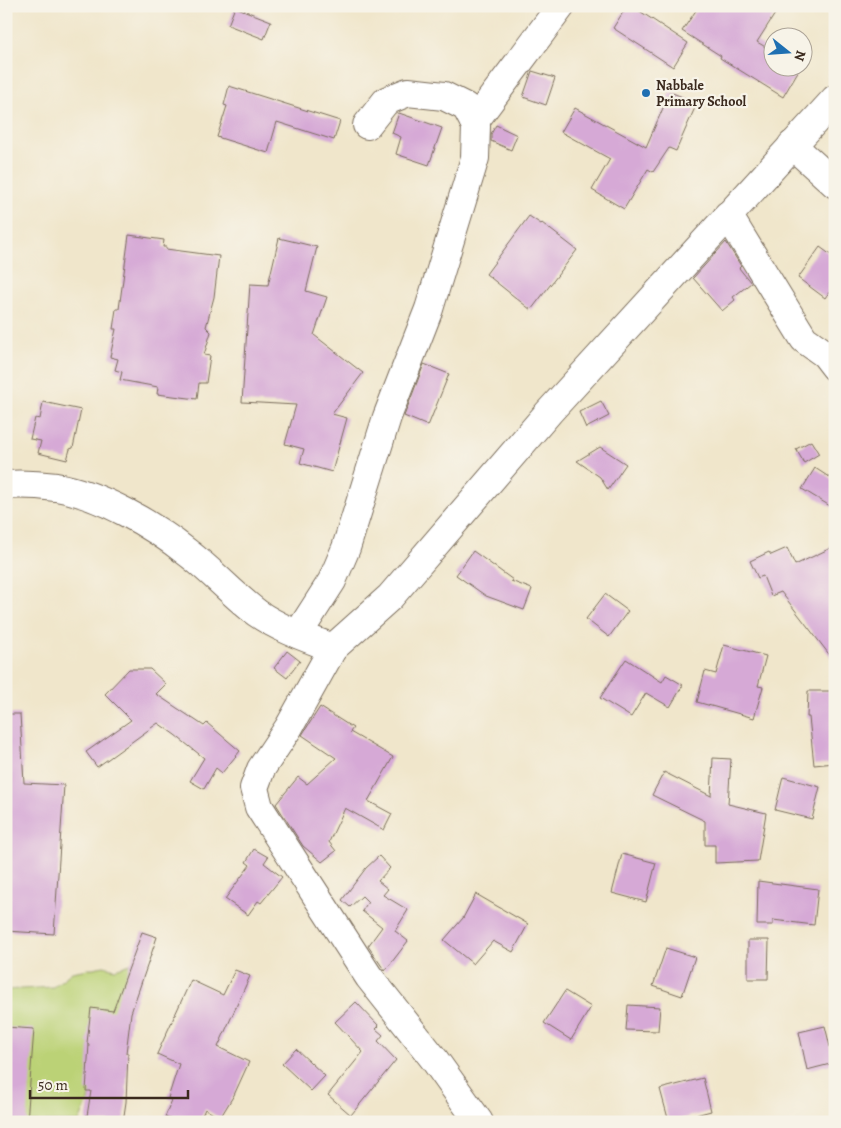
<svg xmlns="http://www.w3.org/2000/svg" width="841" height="1128" viewBox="0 0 841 1128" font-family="Alegreya,serif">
  <rect width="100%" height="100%" fill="#f7f3e8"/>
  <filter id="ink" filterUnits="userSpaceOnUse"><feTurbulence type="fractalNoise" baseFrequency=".02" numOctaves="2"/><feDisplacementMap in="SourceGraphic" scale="10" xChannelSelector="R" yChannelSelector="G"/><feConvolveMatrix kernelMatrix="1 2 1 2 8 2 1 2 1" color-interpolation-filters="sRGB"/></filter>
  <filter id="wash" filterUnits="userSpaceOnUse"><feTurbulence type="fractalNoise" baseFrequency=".0096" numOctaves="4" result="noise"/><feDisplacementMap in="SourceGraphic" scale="20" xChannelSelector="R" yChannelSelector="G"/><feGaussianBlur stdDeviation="1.12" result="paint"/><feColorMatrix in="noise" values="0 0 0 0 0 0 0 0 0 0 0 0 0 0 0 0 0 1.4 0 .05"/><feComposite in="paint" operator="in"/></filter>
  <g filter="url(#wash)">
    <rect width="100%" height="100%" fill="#f0e6cb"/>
    <polygon fill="#bbd276" stroke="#7b7e4a" points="149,958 79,1122 6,1122 6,990 53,987 72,972 104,966 115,969"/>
    <g id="blocks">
      <g fill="#d6a9d6">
        <polygon points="627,6 632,6 688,43 673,67 613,28"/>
        <polygon points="699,6 780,6 757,42 774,52 774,68 800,68 783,97 720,58 721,56 682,31"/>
        <polygon points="235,7 271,21 264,39 228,25"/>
        <polygon points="532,71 555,78 546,105 523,97"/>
        <polygon points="229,86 340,121 334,140 277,122 268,153 217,137 227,106 224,105"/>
        <polygon points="670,92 697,103 676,151 669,148 653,172 648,169 624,209 592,190 610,159 561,132 575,108 646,147"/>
        <polygon points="399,113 442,128 429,165 396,154 401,137 392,133"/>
        <polygon points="496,125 517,135 511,150 491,141 491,134"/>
        <polygon points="529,216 541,224 542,223 577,250 531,310 486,274"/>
        <polygon points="129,235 164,240 163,247 166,247 166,249 219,256 214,297 206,327 211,332 204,355 210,356 206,383 199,383 197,399 157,394 158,387 120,380 122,372 115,370 118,359 110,357 116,329 113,329 116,309 119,309"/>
        <polygon points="279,238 317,247 306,291 327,297 314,335 363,373 332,414 347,418 332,472 300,463 304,449 285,444 296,405 242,402 250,284 268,285"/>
        <polygon points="726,242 741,266 739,268 751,283 733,297 735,300 722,311 693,278"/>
        <polygon points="820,247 835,258 835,284 825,298 798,278"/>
        <polygon points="424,364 449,374 428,426 404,416"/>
        <polygon points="601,401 609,416 586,428 579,412"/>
        <polygon points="43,402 81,410 73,448 70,449 67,460 38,453 41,441 30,439 35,418 40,419"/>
        <polygon points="811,441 819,454 804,463 796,449"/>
        <polygon points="600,447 626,464 608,490 600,477 577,461"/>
        <polygon points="815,468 835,481 835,509 802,489"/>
        <polygon points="835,546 835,662 781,592 771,596 763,576 758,578 750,561 769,552 771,555 787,548 795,565"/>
        <polygon points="473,551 513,580 511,581 532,589 524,610 486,596 456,575"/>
        <polygon points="605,594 628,611 609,637 586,619"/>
        <polygon points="724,645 766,656 758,686 763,687 754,718 697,702 705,671 716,674"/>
        <polygon points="287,651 300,661 287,678 274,668"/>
        <polygon points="626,659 662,682 666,675 683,685 670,707 646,693 631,717 600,698"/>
        <polygon points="129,669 150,669 166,684 156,694 204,726 207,723 240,751 222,773 216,768 204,789 190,781 204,758 175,735 158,723 97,767 86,752 131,720 105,694"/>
        <polygon points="808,691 835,691 835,763 814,765 809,717 807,717"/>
        <polygon points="320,707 353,728 350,732 393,757 368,801 392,814 384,830 345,808 329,842 336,851 322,862 303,846 276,804 298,777 307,784 336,758 302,735"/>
        <polygon points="6,714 20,714 24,783 64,785 54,934 6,931"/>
        <polygon points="713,758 731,759 728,804 766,813 758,861 715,863 715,845 705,845 705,821 652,795 664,772 711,796"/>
        <polygon points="783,777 820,787 812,819 775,810"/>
        <polygon points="254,849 268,857 264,863 282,877 261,903 258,901 248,915 225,899 250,865 246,862"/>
        <polygon points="622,854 656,863 646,902 612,893"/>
        <polygon points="379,856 390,868 378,881 388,889 383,895 408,910 395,931 408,941 385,971 368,946 382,927 362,911 368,902 362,896 350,907 342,900 366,868"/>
        <polygon points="758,881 818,889 814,925 773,920 773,925 757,925"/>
        <polygon points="476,894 528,924 513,952 493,941 473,964 444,940 463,918"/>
        <polygon points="142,932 157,937 131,1013 126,1053 128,1053 126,1102 123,1122 86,1122 91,1091 86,1091 89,1044 87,1043 91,1008 113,1011"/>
        <polygon points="748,940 769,940 768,979 748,979"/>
        <polygon points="666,948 695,957 682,996 653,986"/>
        <polygon points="235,970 250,976 218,1047 249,1062 234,1095 220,1118 205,1109 199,1122 177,1122 165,1117 172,1100 168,1098 179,1064 157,1054 191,980 223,995"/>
        <polygon points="565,991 591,1007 571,1040 544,1023"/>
        <polygon points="356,1002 379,1026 376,1029 383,1035 378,1041 396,1060 351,1115 328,1095 363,1052 335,1022"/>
        <polygon points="628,1005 660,1007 658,1031 626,1030"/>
        <polygon points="825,1026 834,1063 807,1070 799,1032"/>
        <polygon points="6,1027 34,1029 27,1122 6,1122"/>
        <polygon points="296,1049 325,1076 311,1091 282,1064"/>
        <polygon points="703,1078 711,1111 669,1122 660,1089"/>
      </g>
    </g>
  </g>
  <g filter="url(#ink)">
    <use href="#blocks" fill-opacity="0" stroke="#7a6c5b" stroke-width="1"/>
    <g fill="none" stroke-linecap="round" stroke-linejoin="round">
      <g stroke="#7a6c5b" stroke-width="30">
        <g id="minor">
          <polyline points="474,122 561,6"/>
          <polyline points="792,145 835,184"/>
          <polyline points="728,215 804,339 825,354 835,367"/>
          <path d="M6 485C23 484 40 485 56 487 100 494 153 525 188 553 212 571 233 595 257 613 280 629 307 638 333 648L390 597 549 412 835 99"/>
          <polyline points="298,634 332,581 346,548 387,417 429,309 475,158 476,126 466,107 444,96 408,92 386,101 367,125"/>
          <polyline points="333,648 289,727 261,769 254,788 259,807 369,977 434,1059 479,1122"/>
        </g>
      </g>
      <use href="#minor" stroke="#fff" stroke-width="28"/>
    </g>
  </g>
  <circle fill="#1f6fb2" stroke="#f7f3e8" stroke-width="2" cx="646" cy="93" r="5"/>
  <g text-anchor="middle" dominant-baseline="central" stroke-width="4.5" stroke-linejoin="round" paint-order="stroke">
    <g font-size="14" font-weight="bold" fill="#3b2a1e" stroke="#f7f3e8" text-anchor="start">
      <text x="656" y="85">Nabbale<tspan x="656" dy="16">Primary School</tspan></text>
    </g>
  </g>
  <rect width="841" height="1128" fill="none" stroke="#f7f3e8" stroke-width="25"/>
  <g transform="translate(788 52) rotate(107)"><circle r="24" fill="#f7f3e8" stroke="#aca397"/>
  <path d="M0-4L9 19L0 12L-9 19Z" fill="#1f6fb2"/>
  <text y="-8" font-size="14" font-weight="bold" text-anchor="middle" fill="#3b2a1e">N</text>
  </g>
  <path d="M30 1090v8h158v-8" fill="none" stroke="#3b2a1e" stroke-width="2.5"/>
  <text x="38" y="1090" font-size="15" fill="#3b2a1e" stroke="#f7f3e8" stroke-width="4" paint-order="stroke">50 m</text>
</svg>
